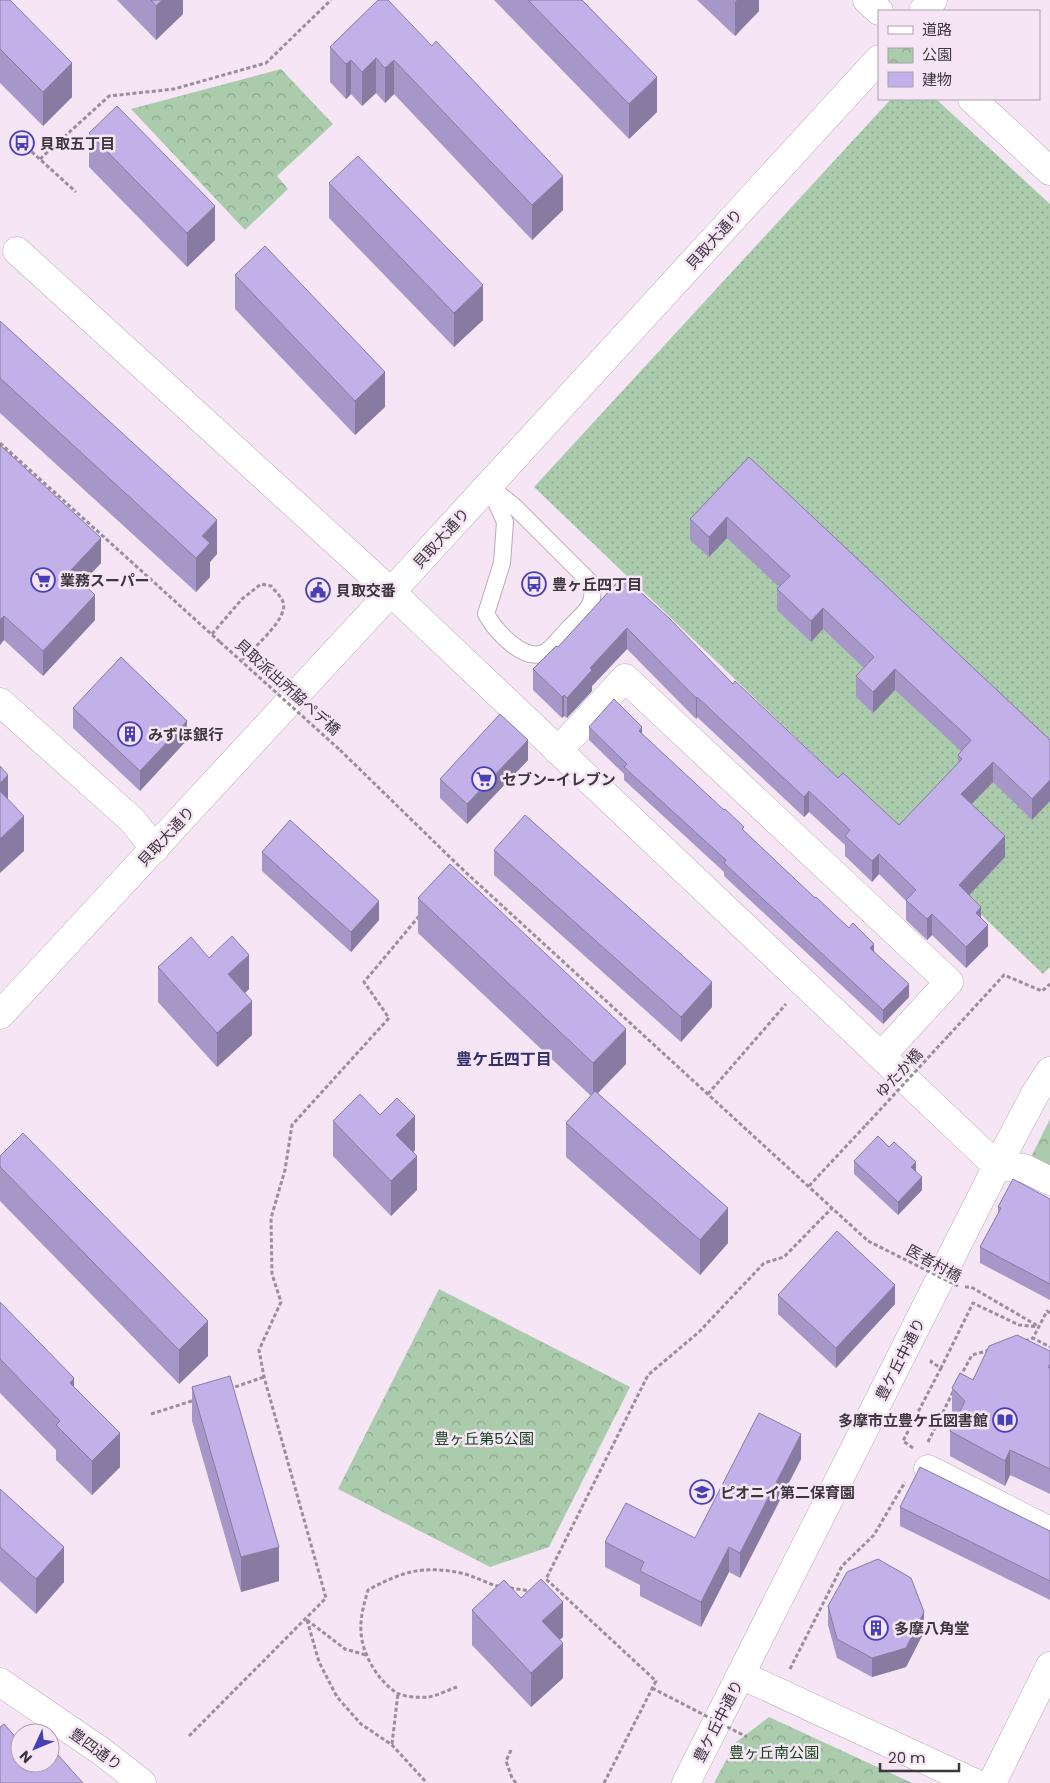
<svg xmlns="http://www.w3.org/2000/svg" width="1050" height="1783" viewBox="0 0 1050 1783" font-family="Poppins,'Noto Sans JP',sans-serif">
  <defs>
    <pattern id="grass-dots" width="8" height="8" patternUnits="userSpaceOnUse" patternTransform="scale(1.25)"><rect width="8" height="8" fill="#aaccac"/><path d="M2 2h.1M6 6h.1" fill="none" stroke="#8ca68d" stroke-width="1.8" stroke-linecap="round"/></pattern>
    <pattern id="park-crowns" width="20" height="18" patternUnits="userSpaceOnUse" patternTransform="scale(1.25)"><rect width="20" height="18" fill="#aaccac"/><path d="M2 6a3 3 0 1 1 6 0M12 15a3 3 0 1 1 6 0" fill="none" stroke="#8ca68d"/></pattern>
  </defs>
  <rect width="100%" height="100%" fill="#f6e5f5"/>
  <polygon fill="url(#grass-dots)" points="891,99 936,99 1050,204 1050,967 1043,974 534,487"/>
  <g fill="url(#park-crowns)">
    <polygon points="281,69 333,124 277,176 288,189 245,230 131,109"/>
    <polygon points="1050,1119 1050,1166 1031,1157"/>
    <polygon points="439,1289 630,1387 549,1547 490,1567 338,1489"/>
    <polygon points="769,1717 912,1783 714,1783 735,1743"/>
  </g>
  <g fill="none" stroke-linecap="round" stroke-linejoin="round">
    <g stroke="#bbaaba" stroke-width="18">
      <path id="lane" d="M489 486 515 507 591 583C597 606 584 612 569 628 562 635 555 645 547 651 526 666 495 630 486 614L502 563 505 522Z"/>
    </g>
    <g stroke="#bbaaba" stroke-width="29">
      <g id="street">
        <polyline points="17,251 391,592"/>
        <polyline points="0,702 132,820 155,849"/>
        <polyline points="558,751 625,678 949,982 881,1056"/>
        <polyline points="997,1166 1024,1168 1050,1181"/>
        <polyline points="928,1469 1050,1531"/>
        <polyline points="992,1783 1050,1666"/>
      </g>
    </g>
    <g stroke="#bbaaba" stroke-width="29">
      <g id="secondary">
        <polyline points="867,0 879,11"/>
        <polyline points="923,11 933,0"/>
        <polyline points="972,99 1050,171"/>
        <polyline points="391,592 997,1166"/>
        <polyline points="0,1015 391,592 879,59"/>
        <polyline points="741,1675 975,1783"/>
        <polyline points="0,1682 101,1751 142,1783"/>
        <polyline points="686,1783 997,1166 1035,1094 1050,1071"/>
      </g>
    </g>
    <g stroke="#9a8e99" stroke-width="3" stroke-dasharray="4 2.5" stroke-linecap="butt">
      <polyline points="22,143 76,192"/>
      <polyline points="40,159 109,96 174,89 266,63 331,0"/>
      <polyline points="0,443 220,642"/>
      <path d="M212 634 242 599 261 584 271 586C274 590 281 596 283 602 289 619 252 649 241 661"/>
      <polyline points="340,750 460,867 868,1241"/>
      <polyline points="949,1035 1004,975 1042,991 1050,984"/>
      <polyline points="708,1094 786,1004"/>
      <polyline points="809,1186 866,1125"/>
      <polyline points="965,1287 971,1287 1038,1326"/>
      <polyline points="1050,1313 1047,1311 1033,1338 1050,1347"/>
      <polyline points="1025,1341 1033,1338"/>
      <polyline points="932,1360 931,1362 941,1368 973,1303 1019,1325 1039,1327"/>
      <polyline points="960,1377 972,1355 990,1350"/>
      <polyline points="229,1389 264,1377"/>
      <polyline points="151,1414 195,1400"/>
      <polyline points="928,1442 953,1392"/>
      <polyline points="913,1448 903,1441 941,1368"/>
      <polyline points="510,1588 531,1591"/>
      <polyline points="307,1620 319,1662 337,1697 361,1724 392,1745 427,1783"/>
      <polyline points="307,1620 345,1649 366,1655"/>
      <polyline points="790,1669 842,1566 874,1535 905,1482"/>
      <path d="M457 1687C448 1690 437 1696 428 1697 419 1698 405 1697 397 1693 378 1681 362 1654 361 1632 360 1617 364 1604 368 1590 401 1572 423 1565 461 1573 475 1576 487 1584 501 1587"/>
      <polyline points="189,1736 326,1598 264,1377 259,1350 281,1302 272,1274 271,1218 285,1170 292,1125 389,1018 364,982 420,915"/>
      <polyline points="392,1744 398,1693"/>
      <polyline points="511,1750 506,1761 512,1778 516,1783"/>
      <polyline points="604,1783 656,1681 546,1579 648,1375 699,1332 764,1263 784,1257 832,1208"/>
    </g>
    <use href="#lane" stroke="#fff" stroke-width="16"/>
    <use href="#street" stroke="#fff" stroke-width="28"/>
    <use href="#secondary" stroke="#fff" stroke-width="28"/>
    <g stroke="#9a8e99" stroke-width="3" stroke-dasharray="4 2.5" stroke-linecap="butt">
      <polyline points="220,642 340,750"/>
      <polyline points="866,1125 949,1035"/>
      <polyline points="868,1241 958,1286"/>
      <polyline points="652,1688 747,1737"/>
    </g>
  </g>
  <g fill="#a797c8">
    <polygon points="0,0 72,97 43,126 0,83"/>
    <polygon points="117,0 183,0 183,14 156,40"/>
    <polygon points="378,0 563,210 532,240 394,94 385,103 376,93 362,106 351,94 346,99 330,82 330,47"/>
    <polygon points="494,0 582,0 657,112 629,139"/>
    <polygon points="697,0 759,0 759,11 735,36"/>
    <polygon points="89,133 215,240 187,267 89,167"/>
    <polygon points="329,183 483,320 454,347 329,218"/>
    <polygon points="235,275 385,407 355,435 235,309"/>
    <polygon points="0,321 217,554 210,562 210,577 196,592 0,413"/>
    <polygon points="0,445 101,563 82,583 95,620 43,676 4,640 0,645"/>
    <polygon points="749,457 1050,740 1032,820 993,782 971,804 1005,857 969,895 981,919 988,946 966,968 932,935 927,940 906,920 906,901 879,874 872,882 845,856 845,845 809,812 804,817 697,717 696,719 627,649 592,686 592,691 567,718 564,716 562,718 533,690 533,669 558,647 623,576 733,684 838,778 899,825 958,763 958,755 961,751 895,690 873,713 856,697 856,676 864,668 823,629 811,642 777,610 777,589 779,587 727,538 709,557 690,540 690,519"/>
    <polygon points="73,708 187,740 140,791 73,728"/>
    <polygon points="589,727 642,734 815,898 874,951 909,997 883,1024 724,876 724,872 624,780 624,774 589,740"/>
    <polygon points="528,760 467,824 440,798 440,779"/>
    <polygon points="494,850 712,1007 681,1042 494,875"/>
    <polygon points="262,852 379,920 351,952 262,871"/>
    <polygon points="418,898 626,1064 598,1093 728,1243 700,1275 566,1157 566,1123 591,1096 418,933"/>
    <polygon points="158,967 249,989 245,993 252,1035 217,1067 158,1002"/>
    <polygon points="333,1121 415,1150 413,1152 417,1190 391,1216 333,1156"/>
    <polygon points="889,1147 916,1172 922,1190 898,1215 854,1174 854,1161"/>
    <polygon points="0,1156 208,1356 179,1384 0,1201"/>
    <polygon points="1050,1199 1050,1300 980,1263 980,1247 998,1214 998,1207"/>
    <polygon points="778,1295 895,1304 836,1368 778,1314"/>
    <polygon points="0,1302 74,1388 120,1467 92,1495 56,1460 56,1450 0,1393"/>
    <polygon points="1050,1351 1050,1494 1010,1475 1005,1486 950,1456 950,1431 956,1418 952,1413 952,1388 973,1380"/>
    <polygon points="192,1387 279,1581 241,1592 192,1421"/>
    <polygon points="801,1459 740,1578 729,1572 701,1627 640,1596 640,1585 605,1567 605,1542 695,1538"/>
    <polygon points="0,1489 64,1582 36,1614 0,1581"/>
    <polygon points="900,1507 1050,1531 1050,1600 900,1526"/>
    <polygon points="521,1598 563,1637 559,1640 563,1678 531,1707 472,1645 472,1610"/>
    <polygon points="828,1606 924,1632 906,1667 872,1677 837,1658 828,1625"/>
  </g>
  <g fill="#887ba2">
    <polygon points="162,0 183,0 183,14 156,40 156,6"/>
    <polygon points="737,0 759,0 759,11 735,36 735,2"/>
    <polygon points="376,58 376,93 362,106 362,72"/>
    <polygon points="351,60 351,94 346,99 346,64"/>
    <polygon points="394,60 394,94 385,103 385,68"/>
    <polygon points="72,63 72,97 43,126 43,92"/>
    <polygon points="657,77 657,112 629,139 629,104"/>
    <polygon points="563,176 563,210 532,240 532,205"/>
    <polygon points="215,206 215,240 187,267 187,233"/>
    <polygon points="483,285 483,320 454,347 454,313"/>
    <polygon points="385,372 385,407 355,435 355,401"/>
    <polygon points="727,517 727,538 709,557 709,537"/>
    <polygon points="217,520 217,554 210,562 210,577 196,592 196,558 202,536"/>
    <polygon points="101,538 101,563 70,596 70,571"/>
    <polygon points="95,595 95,620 43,676 43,651"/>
    <polygon points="823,608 823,629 811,642 811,621"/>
    <polygon points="4,616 4,640 0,645 0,620"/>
    <polygon points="627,628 627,649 592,686 592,691 567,718 567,698 590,668"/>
    <polygon points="895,669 895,690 873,713 873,692"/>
    <polygon points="564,695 564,716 562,718 562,697"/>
    <polygon points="697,697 697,717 696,719 696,698"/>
    <polygon points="187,721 187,740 140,791 140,771"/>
    <polygon points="642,727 642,740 639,731"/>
    <polygon points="528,740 528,760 467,824 467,804"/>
    <polygon points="993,762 993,782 961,815 961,794"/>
    <polygon points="8,775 8,809 0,817 0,783"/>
    <polygon points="1050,780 1050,801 1032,820 1032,799"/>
    <polygon points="809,791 809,812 804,817 804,797"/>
    <polygon points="24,816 24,851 0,873 0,839"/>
    <polygon points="1005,836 1005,857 959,906 959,885"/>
    <polygon points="879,854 879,874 872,882 872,861"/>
    <polygon points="379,901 379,920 351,952 351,932"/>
    <polygon points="981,907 981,928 976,913"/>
    <polygon points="932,914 932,935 927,940 927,919"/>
    <polygon points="988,925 988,946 966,968 966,947"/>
    <polygon points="874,944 874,957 870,948"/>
    <polygon points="249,955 249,989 228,1009 228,974"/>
    <polygon points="712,982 712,1007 681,1042 681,1017"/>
    <polygon points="909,984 909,997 883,1024 883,1010"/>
    <polygon points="252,1001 252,1035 217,1067 217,1033"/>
    <polygon points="626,1029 626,1064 593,1098 593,1063"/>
    <polygon points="415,1116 415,1150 396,1169 396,1135"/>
    <polygon points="417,1156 417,1190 391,1216 391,1181"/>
    <polygon points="916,1162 916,1175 911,1167"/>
    <polygon points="922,1177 922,1190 898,1215 898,1202"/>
    <polygon points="728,1208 728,1243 700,1275 700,1240"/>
    <polygon points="895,1285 895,1304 836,1368 836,1348"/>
    <polygon points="208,1321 208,1356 179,1384 179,1350"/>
    <polygon points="74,1378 74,1413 70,1383"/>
    <polygon points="120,1433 120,1467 92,1495 92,1461"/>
    <polygon points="801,1434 801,1459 740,1578 740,1553"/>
    <polygon points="1010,1450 1010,1475 1005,1486 1005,1461"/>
    <polygon points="64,1547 64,1582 36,1614 36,1579"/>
    <polygon points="279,1547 279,1581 241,1592 241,1557"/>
    <polygon points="729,1547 729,1572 701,1627 701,1602"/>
    <polygon points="563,1602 563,1637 542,1656 542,1621"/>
    <polygon points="924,1612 924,1632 906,1667 872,1677 872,1658"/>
    <polygon points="563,1643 563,1678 531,1707 531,1673"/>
  </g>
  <g fill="#c2b0e8" stroke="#887ba2">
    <polygon points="0,0 10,0 72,63 43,92 0,49"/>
    <polygon points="151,0 162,0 156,6"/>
    <polygon points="378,0 388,0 432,46 436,41 563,176 532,205 394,60 385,68 376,58 362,72 351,60 346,64 330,47"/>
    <polygon points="528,0 582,0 657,77 629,104"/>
    <polygon points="117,106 215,206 187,233 89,133"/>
    <polygon points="358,156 483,285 454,313 329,183"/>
    <polygon points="265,246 385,372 355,401 235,275"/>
    <polygon points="0,321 217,520 202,536 210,543 196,558 0,378"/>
    <polygon points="0,445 101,538 70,571 95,595 43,651 4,616 0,620"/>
    <polygon points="749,457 1050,740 1050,780 1032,799 993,762 961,794 1005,836 959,885 981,907 976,913 988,925 966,947 932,914 927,919 906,900 916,890 879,854 872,861 845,836 850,830 809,791 804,797 697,697 696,698 627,628 590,668 592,670 567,698 564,695 562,697 533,669 556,646 558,647 623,576 670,619 733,684 735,681 838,778 843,773 899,825 962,759 958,755 971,740 895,669 873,692 856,676 874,657 823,608 811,621 777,589 790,576 727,517 709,537 690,519"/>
    <polygon points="121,657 187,721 140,771 73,708"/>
    <polygon points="614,699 642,727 639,731 724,810 725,809 744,827 742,829 815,898 816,897 849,928 853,923 874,944 870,948 909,984 883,1010 724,863 726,860 624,767 627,764 589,727"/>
    <polygon points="500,714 528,740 467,804 440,779"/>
    <polygon points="0,766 8,775 0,783"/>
    <polygon points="0,791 24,816 0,839"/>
    <polygon points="525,815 712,982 681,1017 494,850"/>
    <polygon points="290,820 379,901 351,932 262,852"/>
    <polygon points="450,864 626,1029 593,1063 418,898"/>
    <polygon points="232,936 249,955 228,974 252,1001 217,1033 158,967 191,937 209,958"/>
    <polygon points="595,1091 728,1208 700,1240 566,1123"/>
    <polygon points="360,1094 380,1115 397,1098 415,1116 396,1135 417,1156 391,1181 333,1121"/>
    <polygon points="23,1133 208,1321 179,1350 0,1167 0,1156"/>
    <polygon points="878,1136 889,1147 894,1142 916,1162 911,1167 922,1177 898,1202 854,1161"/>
    <polygon points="1013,1179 1050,1199 1050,1284 980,1247 1001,1208 998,1207"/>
    <polygon points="837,1231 895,1285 836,1348 778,1295"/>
    <polygon points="0,1302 74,1378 70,1383 120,1433 92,1461 56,1425 60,1421 0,1359"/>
    <polygon points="1017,1335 1050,1351 1050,1364 1048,1367 1050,1368 1050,1469 1010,1450 1005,1461 950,1431 965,1401 952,1388 960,1373 973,1380 989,1346"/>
    <polygon points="230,1376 279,1547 241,1557 192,1387"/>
    <polygon points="759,1413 801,1434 740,1553 729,1547 701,1602 640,1571 644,1562 605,1542 626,1503 695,1538"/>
    <polygon points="920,1467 1050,1531 1050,1581 900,1507"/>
    <polygon points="0,1489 64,1547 36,1579 0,1547"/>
    <polygon points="878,1559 911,1578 924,1612 906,1648 872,1658 837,1639 828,1606 847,1572"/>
    <polygon points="541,1579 563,1602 542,1621 563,1643 531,1673 472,1610 504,1580 521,1598"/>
    <polygon points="4,1724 20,1742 20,1763 39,1763 44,1768 58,1755 83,1783 0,1783 0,1727"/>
  </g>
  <defs>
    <g id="bus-ring" transform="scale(1.25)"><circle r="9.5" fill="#f6e5f5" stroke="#4540b6" stroke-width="1.5"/><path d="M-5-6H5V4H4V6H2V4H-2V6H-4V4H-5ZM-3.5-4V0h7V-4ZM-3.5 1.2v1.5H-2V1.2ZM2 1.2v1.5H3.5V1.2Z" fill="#4540b6"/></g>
    <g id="supermarket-ring" transform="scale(1.25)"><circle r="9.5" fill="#f6e5f5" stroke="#4540b6" stroke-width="1.5"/><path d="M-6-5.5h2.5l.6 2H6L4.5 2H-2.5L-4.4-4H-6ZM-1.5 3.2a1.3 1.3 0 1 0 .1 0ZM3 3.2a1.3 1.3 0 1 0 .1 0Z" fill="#4540b6"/></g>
    <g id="civic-ring" transform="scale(1.25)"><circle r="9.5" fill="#f6e5f5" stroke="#4540b6" stroke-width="1.5"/><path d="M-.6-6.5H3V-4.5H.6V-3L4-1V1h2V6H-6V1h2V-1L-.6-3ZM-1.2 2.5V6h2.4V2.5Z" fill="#4540b6"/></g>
    <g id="building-ring" transform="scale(1.25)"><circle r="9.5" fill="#f6e5f5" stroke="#4540b6" stroke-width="1.5"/><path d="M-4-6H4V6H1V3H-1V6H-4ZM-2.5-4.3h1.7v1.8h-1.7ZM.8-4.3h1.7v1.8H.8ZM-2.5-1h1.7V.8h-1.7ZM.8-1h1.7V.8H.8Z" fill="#4540b6"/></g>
    <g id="library-ring" transform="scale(1.25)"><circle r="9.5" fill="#f6e5f5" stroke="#4540b6" stroke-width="1.5"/><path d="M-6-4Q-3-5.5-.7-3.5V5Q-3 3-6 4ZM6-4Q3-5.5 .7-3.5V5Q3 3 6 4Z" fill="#4540b6"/></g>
    <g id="school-ring" transform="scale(1.25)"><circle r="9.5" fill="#f6e5f5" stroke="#4540b6" stroke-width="1.5"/><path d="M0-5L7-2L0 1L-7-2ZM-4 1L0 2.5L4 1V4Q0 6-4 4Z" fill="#4540b6"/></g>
  </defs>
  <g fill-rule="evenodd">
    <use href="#bus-ring" x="22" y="143"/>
    <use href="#supermarket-ring" x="43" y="580"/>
    <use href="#bus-ring" x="534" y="584"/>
    <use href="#civic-ring" x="318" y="590"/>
    <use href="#building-ring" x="130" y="734"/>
    <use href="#supermarket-ring" x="484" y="779"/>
    <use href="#library-ring" x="1005" y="1420"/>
    <use href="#school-ring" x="702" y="1492"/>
    <use href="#building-ring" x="876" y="1628"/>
  </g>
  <g text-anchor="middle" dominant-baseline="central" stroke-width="5" stroke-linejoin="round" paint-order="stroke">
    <g font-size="15" font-weight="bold" fill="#3d363d" stroke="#f6e5f5" text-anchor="start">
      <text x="40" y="143">貝取五丁目</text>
      <text x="60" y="580">業務スーパー</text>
      <text x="552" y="584">豊ヶ丘四丁目</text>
      <text x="336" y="590">貝取交番</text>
      <text x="148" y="734">みずほ銀行</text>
      <text x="502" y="779">セブン-イレブン</text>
      <text x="988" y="1420" text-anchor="end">多摩市立豊ケ丘図書館</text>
      <text x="720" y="1492">ピオニイ第二保育園</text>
      <text x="894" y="1628">多摩八角堂</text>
    </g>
    <g font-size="15" fill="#3d363d" stroke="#f6e5f5">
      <text transform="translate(714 239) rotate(-48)">貝取大通り</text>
      <text transform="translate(441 538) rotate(-48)">貝取大通り</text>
      <text transform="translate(288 687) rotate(42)">貝取派出所脇ペデ橋</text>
      <text transform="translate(166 836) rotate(-47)">貝取大通り</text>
      <text transform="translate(899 1073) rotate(-47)">ゆたか橋</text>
      <text transform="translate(934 1263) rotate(29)">医者村橋</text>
      <text transform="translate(900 1359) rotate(-63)">豊ケ丘中通り</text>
      <text transform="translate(718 1721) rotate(-63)">豊ケ丘中通り</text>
      <text transform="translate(96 1749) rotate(36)">豊四通り</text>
    </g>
    <g font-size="15" fill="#10441a" stroke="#f6e5f5">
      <text x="484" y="1438">豊ヶ丘第5公園</text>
      <text x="774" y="1752">豊ヶ丘南公園</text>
    </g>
    <g font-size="16" font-weight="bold" fill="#30326d" stroke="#f6e5f5">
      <text x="504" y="1059">豊ケ丘四丁目</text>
    </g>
  </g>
  <rect x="878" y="10" width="162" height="90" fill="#f6e5f5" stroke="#ac9fab"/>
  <rect x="888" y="26" width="25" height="8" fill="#ffffff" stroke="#ac9fab"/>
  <text x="922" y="35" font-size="15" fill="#3d363d">道路</text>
  <rect x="888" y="48" width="25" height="15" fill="url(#park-crowns)" stroke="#ac9fab"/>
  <text x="922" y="60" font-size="15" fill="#3d363d">公園</text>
  <rect x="888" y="72" width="25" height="15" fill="#c2b0e8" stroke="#ac9fab"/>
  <text x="922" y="85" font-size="15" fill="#3d363d">建物</text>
  <g transform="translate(35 1748) rotate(226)"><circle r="24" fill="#f6e5f5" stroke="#ac9fab"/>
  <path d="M0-4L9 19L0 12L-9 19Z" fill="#4540b6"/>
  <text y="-8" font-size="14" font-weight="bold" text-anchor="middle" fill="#3d363d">N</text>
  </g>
  <path d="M880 1763v8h79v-8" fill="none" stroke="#3d363d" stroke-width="2.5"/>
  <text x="888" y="1763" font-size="15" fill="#3d363d" stroke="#f6e5f5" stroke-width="4" paint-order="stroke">20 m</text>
</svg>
